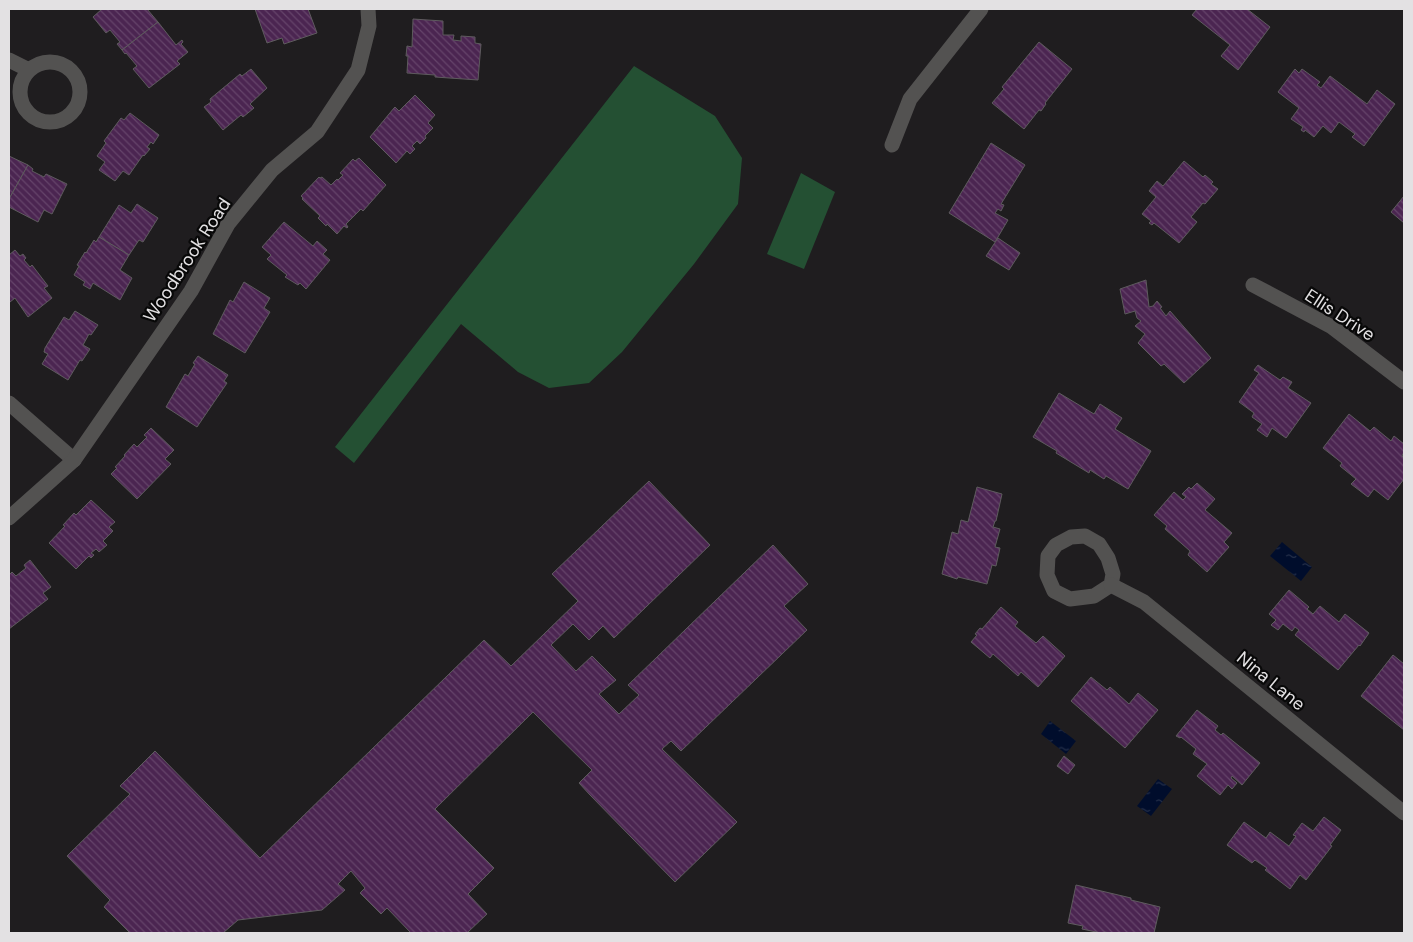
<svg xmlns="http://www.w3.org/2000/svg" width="1413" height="942" viewBox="0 0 1413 942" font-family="'DM Sans',sans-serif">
  <defs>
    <pattern id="water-ripples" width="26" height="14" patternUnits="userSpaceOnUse" patternTransform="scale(1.25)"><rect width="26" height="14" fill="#000d2c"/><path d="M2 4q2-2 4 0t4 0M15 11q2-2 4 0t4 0" fill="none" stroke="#25304a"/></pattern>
    <pattern id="building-back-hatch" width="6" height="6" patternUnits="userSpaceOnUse" patternTransform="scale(1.25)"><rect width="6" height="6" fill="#4b2551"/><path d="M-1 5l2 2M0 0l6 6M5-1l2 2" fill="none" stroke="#65446a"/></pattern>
  </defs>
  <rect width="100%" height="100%" fill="#1f1d1f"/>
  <g fill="#245033">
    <polygon points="634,66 715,116 742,158 738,204 694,264 622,352 589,383 549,388 518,372 461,324 354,463 335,447"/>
    <polygon points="801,173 835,192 804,269 767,254"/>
  </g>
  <g fill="url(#water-ripples)">
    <polygon points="1282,542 1312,567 1301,581 1270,556"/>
    <polygon points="1050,721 1076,741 1066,754 1041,734"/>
    <polygon points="1158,779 1172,789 1151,816 1137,806"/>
  </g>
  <g fill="url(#building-back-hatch)" stroke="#5e5b5e">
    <polygon points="102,9 147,9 158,22 122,50 117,44 120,42 110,30 106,33 93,17"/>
    <polygon points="255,9 308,9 317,33 284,44 282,38 267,43"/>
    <polygon points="1197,9 1247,9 1270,27 1238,70 1221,56 1230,45 1192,15"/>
    <polygon points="413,19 443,21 443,35 454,35 453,40 461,41 461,36 475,37 475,43 481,44 478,80 435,77 435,75 407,73 408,56 406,56 407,46 412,47"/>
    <polygon points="158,22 176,45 182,40 183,42 181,44 188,52 177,61 180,64 149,88 133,69 137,66 126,53 125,54 122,50"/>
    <polygon points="1039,42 1072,69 1045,103 1046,104 1041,111 1039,110 1024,129 992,103 1004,89 1002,87"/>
    <polygon points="251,69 267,88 250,104 254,108 243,117 241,115 223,130 204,107 211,102 210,99 240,74 242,76"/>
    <polygon points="1295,69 1299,73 1302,69 1320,82 1317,85 1321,88 1330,76 1367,104 1377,90 1395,104 1364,146 1352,137 1355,134 1339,122 1331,133 1323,126 1314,137 1305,130 1304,132 1301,130 1303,127 1291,119 1299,108 1278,92"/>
    <polygon points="415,95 435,115 428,123 433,128 425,136 426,138 420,144 417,141 412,146 415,149 410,154 407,151 396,163 370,137 394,108 395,107 399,111"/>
    <polygon points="130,113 159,135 153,144 151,142 147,147 150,149 144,156 143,155 129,175 123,171 115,181 99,170 105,162 97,156 106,143 104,141 121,118 124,120"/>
    <polygon points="991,143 1025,165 1001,204 1004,205 1001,211 998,209 995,213 1008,220 995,242 949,213"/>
    <polygon points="9,156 28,165 9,199"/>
    <polygon points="359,158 386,185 363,211 361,209 346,224 348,227 347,228 344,226 337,234 327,224 326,226 318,218 320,216 302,199 303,198 301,196 319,177 320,178 322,177 331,185 337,179 338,180 343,175 340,173 353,159 355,161"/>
    <polygon points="1184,161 1203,177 1205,175 1213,182 1211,184 1218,189 1205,204 1203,203 1191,217 1197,222 1179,243 1154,223 1152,225 1149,223 1151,221 1142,214 1156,197 1149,191 1157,181 1163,186"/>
    <polygon points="28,165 33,169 32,171 44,177 46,174 67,184 52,214 44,210 38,222 9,207 9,199"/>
    <polygon points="1404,196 1404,223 1391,212"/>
    <polygon points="137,204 158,218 143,242 139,240 129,255 99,237 119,205 131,213"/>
    <polygon points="284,222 313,246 317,241 327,250 323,254 330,260 306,289 300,283 298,285 285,277 287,275 267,259 271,255 262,247"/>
    <polygon points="99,237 129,255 120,270 132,278 120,300 93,283 90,289 83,285 85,282 74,275 79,266 77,265 85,252 86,253 94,240 96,242"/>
    <polygon points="998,238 1020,253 1009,270 986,256"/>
    <polygon points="15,250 20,256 23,254 26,258 24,260 30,267 32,265 48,286 44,288 52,298 28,317 15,298 10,302 9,300 9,255"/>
    <polygon points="1146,280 1149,307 1153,306 1157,301 1162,307 1160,308 1166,316 1170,311 1211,358 1184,383 1164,364 1161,366 1138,343 1145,334 1135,326 1141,321 1137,318 1135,311 1125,314 1120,289"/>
    <polygon points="244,282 270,298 264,308 270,312 245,353 213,334 230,300 233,302"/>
    <polygon points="75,311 98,325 91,335 89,334 83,345 90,349 82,361 80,360 68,380 42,364 48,354 44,352 45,348 64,317 69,320"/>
    <polygon points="198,356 228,375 224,381 227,383 197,427 166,407 185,374 188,376 195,364 193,363"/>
    <polygon points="1258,365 1280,380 1283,377 1292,382 1288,388 1311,403 1286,438 1272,428 1267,437 1257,430 1262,424 1252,417 1254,413 1239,402 1259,373 1254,370"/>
    <polygon points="1059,393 1094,414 1100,404 1122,418 1115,429 1151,451 1128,489 1106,476 1104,479 1090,470 1089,473 1056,453 1057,451 1033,437"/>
    <polygon points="1349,414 1370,431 1374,427 1391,441 1394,436 1404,444 1404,452 1402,456 1404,458 1404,479 1388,500 1374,489 1368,497 1351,484 1356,479 1340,466 1342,463 1323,448"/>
    <polygon points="151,428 174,450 165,459 171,464 137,499 111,474 117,468 115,467 125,456 124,455 134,444 137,447 147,437 144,435"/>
    <polygon points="649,481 710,545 614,638 603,626 589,640 573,624 551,645 576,671 592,656 616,680 599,694 619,714 639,695 628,685 773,545 808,584 784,606 807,630 681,751 671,741 662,749 737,822 675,882 590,795 579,783 592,770 533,712 435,809 494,868 468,894 487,914 467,933 411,933 387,908 381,914 360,893 365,888 351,871 338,884 345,890 322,910 238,920 223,933 130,933 104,907 110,900 67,856 130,794 120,786 155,751 260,858 484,640 511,666 578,601 552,574"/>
    <polygon points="1197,483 1215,499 1205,510 1232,533 1224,542 1229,547 1207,572 1188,555 1190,551 1165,529 1167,526 1154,515 1174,492 1183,500 1186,497 1182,494 1189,487 1191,489"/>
    <polygon points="977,487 1002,494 996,521 995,521 993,527 1000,529 995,547 1000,548 996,566 992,565 987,584 958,577 957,579 942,574 952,532 958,534 961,520 968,522"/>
    <polygon points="91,500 115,522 109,527 113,531 103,541 107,545 99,552 96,549 91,553 94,555 91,558 89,556 76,569 49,543 65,526 63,525 74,513 76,515"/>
    <polygon points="30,560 51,587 43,593 48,599 9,629 9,575 12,572 16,576 26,568 24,565"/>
    <polygon points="1289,590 1309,607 1307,609 1313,614 1320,606 1339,622 1345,614 1369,633 1360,646 1359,645 1338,670 1295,635 1299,630 1295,627 1292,631 1283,624 1278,630 1271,625 1276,620 1269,614"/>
    <polygon points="1001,607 1018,622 1015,626 1036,643 1043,636 1065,656 1038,687 1021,672 1018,676 993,654 990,658 971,642 977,635 975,634 980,628 982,629"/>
    <polygon points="1393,655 1404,664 1404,730 1361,696"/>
    <polygon points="1091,677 1107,690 1110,687 1129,704 1138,693 1158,710 1125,748 1071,701"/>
    <polygon points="1197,710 1218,726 1215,730 1221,735 1223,733 1260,763 1242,785 1232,776 1231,778 1237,783 1232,789 1228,785 1220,795 1197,776 1207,764 1193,754 1196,749 1181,737 1180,738 1176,736"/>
    <polygon points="1064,756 1075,765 1068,774 1057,766"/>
    <polygon points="1324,817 1341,830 1330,845 1332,846 1306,880 1300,875 1290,889 1265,870 1267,868 1255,860 1252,863 1227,845 1244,822 1266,838 1270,832 1289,846 1296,836 1293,835 1302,823 1313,831"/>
    <polygon points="1076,885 1131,898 1131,900 1160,907 1154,933 1111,933 1104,932 1104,933 1101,933 1082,929 1083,926 1068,923"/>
  </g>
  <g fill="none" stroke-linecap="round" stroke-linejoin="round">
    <g stroke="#535251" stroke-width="15">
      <polyline points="9,60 29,70"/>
      <circle cx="50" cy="92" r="30"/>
      <polyline points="892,145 910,99 981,9"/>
      <polyline points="1253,285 1332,327 1404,382"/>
      <polyline points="9,403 74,460"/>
      <polyline points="9,518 74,460 191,291 228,224 272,170 317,132 358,70 369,26 368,9"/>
      <polygon points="1085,536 1099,544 1108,558 1113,574 1111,585 1094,596 1070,599 1054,591 1047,575 1048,556 1056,545 1071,537"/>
      <polyline points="1111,585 1144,602 1404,813"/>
    </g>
  </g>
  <g text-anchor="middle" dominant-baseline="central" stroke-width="4.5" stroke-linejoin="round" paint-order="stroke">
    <g font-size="18" fill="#e3e1e3" stroke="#080808">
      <text transform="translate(187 260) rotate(-57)">Woodbrook Road</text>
      <text transform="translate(1340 315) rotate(33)">Ellis Drive</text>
      <text transform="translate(1271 681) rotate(39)">Nina Lane</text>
    </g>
  </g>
  <rect width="1413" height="942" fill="none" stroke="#e3e1e3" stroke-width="20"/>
</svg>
